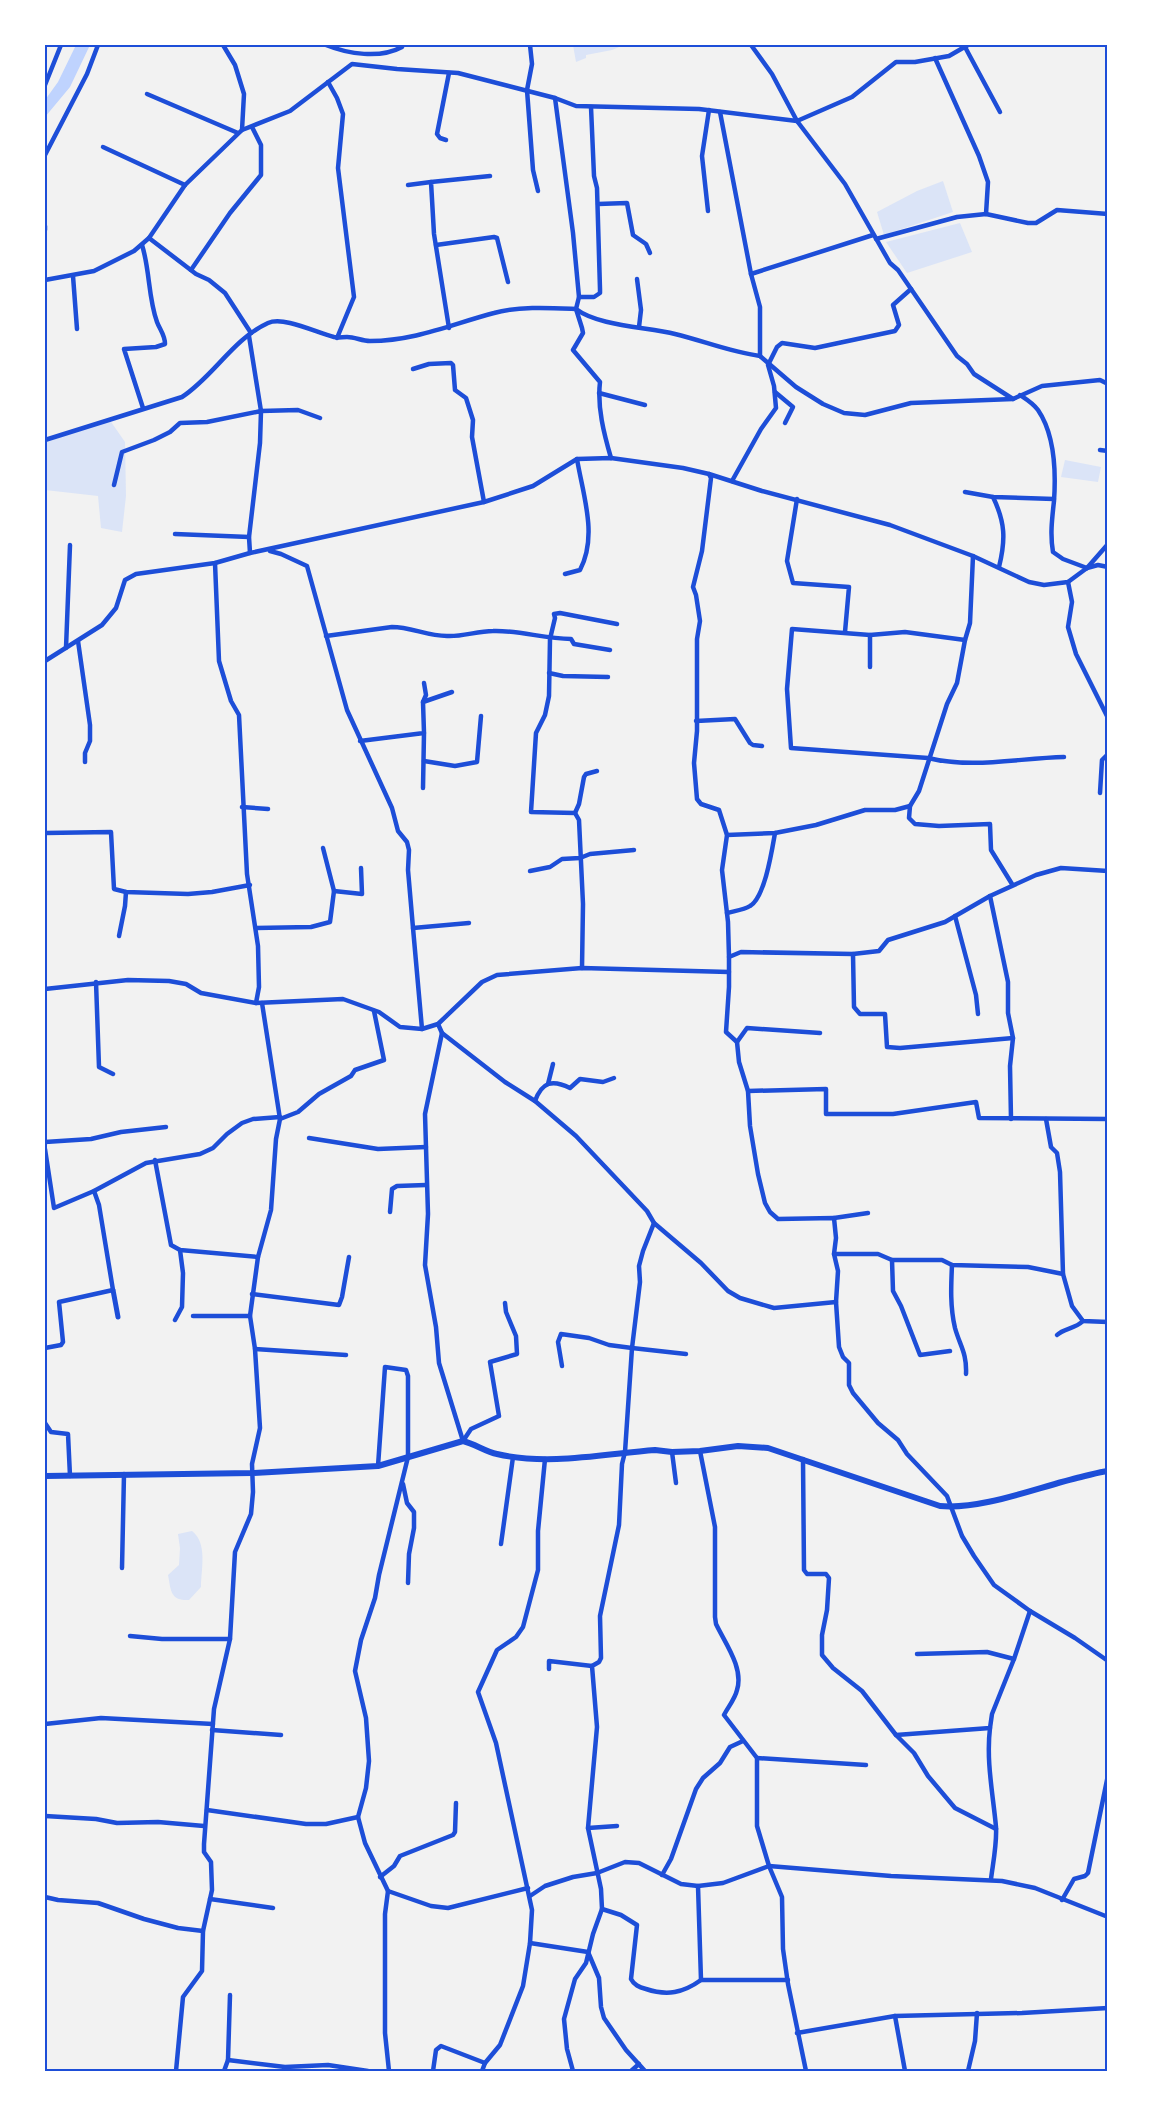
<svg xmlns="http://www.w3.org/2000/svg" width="1153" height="2116" viewBox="0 0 1153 2116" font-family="Signika,sans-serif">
  <rect width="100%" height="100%" fill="#f2f2f2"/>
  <g fill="#dbe4f7">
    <polygon points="573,45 624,45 612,50 586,55 586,58 576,62"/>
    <polygon points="943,181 953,212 884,235 877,212 917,191"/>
    <polygon points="960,223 972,252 907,273 886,242"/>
    <polygon points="109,419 125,442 126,496 122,532 101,528 98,496 45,490 45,443"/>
    <polygon points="1065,460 1101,467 1098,482 1061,477"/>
    <path d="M192 1531C208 1543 201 1570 201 1587L189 1600C170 1601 171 1590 168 1575L179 1565 180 1548 178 1534Z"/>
  </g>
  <polygon fill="#bfd3fe" points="76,45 90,45 70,87 45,117 45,100 58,82"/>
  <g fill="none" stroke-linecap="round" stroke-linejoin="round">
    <g stroke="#1d4ed8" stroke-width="4.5">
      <polyline points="223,45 235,65 244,94 242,130"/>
      <path d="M326 45C348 54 380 59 402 47L401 45"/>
      <polyline points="530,45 532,64 527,90 533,170 538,191"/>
      <polyline points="751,45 772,74 797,121 845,184 890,263 898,270 957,356 967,364 974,374 1013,399"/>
      <polyline points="965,47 1000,112"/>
      <polyline points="935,58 979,156 988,182 986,214"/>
      <polyline points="328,82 337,98 343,114 338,168 354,297 337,338"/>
      <polyline points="45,85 61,45"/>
      <polyline points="147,94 238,133"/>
      <path d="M555 98 573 233 579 297 576 309 582 328 583 333 573 350 600 382C597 407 604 434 611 458"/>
      <polyline points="720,112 751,274 760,307 760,356"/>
      <polyline points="797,121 852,97 896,62 915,62 949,56 968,45"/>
      <polyline points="446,140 440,138 437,134 449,73"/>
      <polyline points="103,147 185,185"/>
      <polyline points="45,155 87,74 98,45"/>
      <polyline points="408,185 431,182"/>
      <polyline points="598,204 627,203 633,235 646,244 650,253"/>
      <polyline points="708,211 702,156 709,110"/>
      <polyline points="45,226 45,230"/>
      <polyline points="149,238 196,274 209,280 225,293 251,333"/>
      <polyline points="876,239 957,217 986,214 1028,223 1036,223 1057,210 1108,214"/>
      <path d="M142 245C150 270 148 297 157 322 160 330 165 335 165 344L156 347 124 349 143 408"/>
      <polyline points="436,245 494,237 497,238 508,282"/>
      <polyline points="191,270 230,213 261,175 261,145 252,127"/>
      <polyline points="751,274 873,235"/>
      <polyline points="73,276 77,329"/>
      <polyline points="637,279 641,310 639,327"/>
      <polyline points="45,280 94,271 134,251 149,238 185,185 242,130 290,111 352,64 397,69 458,73 555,98 576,106 699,109 797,121"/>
      <polyline points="579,297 594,297 600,293 600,289 597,188 594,176 591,107"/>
      <path d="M576 309C598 326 647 327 675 334 704 341 730 352 760 356"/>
      <polyline points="449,328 434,234 431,182 490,176"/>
      <polyline points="249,336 261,411 298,410 320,418"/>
      <polyline points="760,356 796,387 823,404 844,413 865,415 911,403 1013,399 1042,386 1100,380 1108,384"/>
      <polyline points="413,369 429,364 451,363 453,365 455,390 466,398 473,420 472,437 484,502"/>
      <polyline points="775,392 793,407 785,423"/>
      <polyline points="599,393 645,405"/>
      <path d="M1020 395C1026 399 1033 403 1038 410 1055 435 1056 472 1054 501 1052 519 1050 535 1053 552L1063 559 1087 568"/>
      <path d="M45 440 182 397C213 377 233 339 268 323 284 316 317 333 334 337 339 338 342 337 347 337 355 337 362 341 370 341 415 341 452 324 494 313 518 306 552 308 576 309"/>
      <polyline points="1100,450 1108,451"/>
      <polyline points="709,474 711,478 702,551 693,587 696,595 700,621 697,639 697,731 694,763 697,799 701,804 719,810 727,835 722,870 728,922 729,957"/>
      <polyline points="732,481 761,429 776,408 774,386 768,365 777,347 782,343 815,348 895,331 899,325 893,305 911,289"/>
      <polyline points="114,485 122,452 154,440 170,432 180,423 207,422 261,411 260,443 249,537 250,553"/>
      <polyline points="965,492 993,497 1054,499"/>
      <path d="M993 497C1005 522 1006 539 999 567"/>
      <polyline points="797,499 787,561 793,583 849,587 845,632"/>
      <polyline points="175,534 249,537"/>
      <polyline points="270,551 281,554 307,566 347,710 392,808 398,831 407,842 409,850 408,870 413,928 422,1029"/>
      <polyline points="973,556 970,623 965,640 957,683 947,704 919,791 910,806 909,818 915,824 939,826 990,824 991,850 1012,884"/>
      <polyline points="215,563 219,661 231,701 239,715 247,874 258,946 259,987 256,1003"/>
      <polyline points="1087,568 1108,544"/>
      <path d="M565 574 580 570C598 536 583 495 577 459"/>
      <polyline points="1068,582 1072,602 1068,627 1076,654 1108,718"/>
      <polyline points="870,635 870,667"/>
      <path d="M326 636 392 627C411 627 427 636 447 636 462 637 477 631 493 631 519 630 544 639 571 639L574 644 610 650"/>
      <path d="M965 640 905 632 870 635 792 629 787 689 791 748 928 758C972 769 1019 758 1064 757"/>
      <polyline points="78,641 90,725 90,741 85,753 85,762"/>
      <polyline points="66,648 70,545"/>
      <polyline points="45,661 102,625 116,608 125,580 136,574 215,563 250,553 484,502 533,486 577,459 611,458 683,468 709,474 762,491 890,525 973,556 1029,582 1044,585 1068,582 1087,568 1098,565 1108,567"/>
      <polyline points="549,673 563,676 608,677"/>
      <polyline points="423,702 426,695 424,683"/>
      <polyline points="696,721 735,719 750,743 753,745 762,746"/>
      <polyline points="360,741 424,733 423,702 452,692"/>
      <polyline points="424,761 455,766 477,762 481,716"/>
      <polyline points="423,788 424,733"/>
      <polyline points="1100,793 1102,760 1108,754"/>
      <polyline points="242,807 268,809"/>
      <polyline points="575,813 579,804 584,777 586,774 597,771"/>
      <polyline points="45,833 111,832 114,889 126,892 188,894 212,892 250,885"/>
      <polyline points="727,835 775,833 816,825 865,810 895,810 910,806"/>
      <polyline points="323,848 334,891"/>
      <polyline points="530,871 550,867 562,859 580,858 590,854 634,850"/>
      <polyline points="1108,871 1061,868 1036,875 990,896 945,922 888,940 879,951 853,954 741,952 729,957 729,987 726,1032 737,1042 739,1062 748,1091 750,1126 758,1174 765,1203 770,1212 778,1219 834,1218 836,1238 834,1254 838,1271 836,1302 839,1347 843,1357 849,1363 849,1385 853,1393 878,1423 898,1440 907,1454 947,1496 962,1536 974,1556 994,1585 1030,1611 1075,1638 1108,1661"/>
      <path d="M727 913C734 911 744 910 750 906 765 897 772 850 775 833"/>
      <polyline points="955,916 976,995 978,1014"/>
      <polyline points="256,928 311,927 330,922 334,891 362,894 361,868"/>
      <polyline points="413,928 469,923"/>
      <polyline points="119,936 125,906 126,892"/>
      <polyline points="853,954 854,1007 860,1014 885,1014 887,1047 900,1048 1013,1038 1008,1013 1008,982 990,896"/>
      <polyline points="582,968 583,904 579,820 575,813 531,812 536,733 545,715 549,696 550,639 555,618 554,614 560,613 617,624"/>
      <polyline points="96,982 99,1067 113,1074"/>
      <polyline points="45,989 128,980 169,981 186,984 201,993 256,1003 343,999 379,1012 400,1027 422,1029 438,1024 482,982 497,975 582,968 729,972"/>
      <polyline points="438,1024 442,1033 505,1082 535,1101 576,1136 647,1211 654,1223 701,1263 728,1291 740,1298 774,1308 836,1302"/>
      <polyline points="442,1033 425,1114 428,1214 425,1265 436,1327 439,1363 463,1441"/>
      <polyline points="737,1042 747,1028 820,1033"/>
      <polyline points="548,1084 553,1064"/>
      <polyline points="748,1091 826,1089 826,1114 893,1114 976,1102 979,1118 1108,1119"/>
      <path d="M535 1101C542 1082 552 1079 570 1088L580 1079 603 1082 614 1078"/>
      <polyline points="280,1119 298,1112 319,1094 351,1076 355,1070 384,1060 374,1011"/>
      <polyline points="1011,1119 1010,1066 1013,1038"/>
      <polyline points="1046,1119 1051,1147 1057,1153 1060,1172 1063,1274"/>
      <polyline points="309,1138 378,1149 426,1147"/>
      <polyline points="45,1142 91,1139 121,1132 166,1127"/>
      <polyline points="45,1149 54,1208 94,1191 146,1163 200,1154 213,1148 227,1134 242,1123 253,1119 280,1117"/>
      <polyline points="155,1160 171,1245 180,1250 258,1257"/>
      <polyline points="390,1212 392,1189 397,1186 426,1185"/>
      <polyline points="834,1218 868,1213"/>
      <polyline points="834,1254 878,1254 892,1260 942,1260 952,1265 1028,1267 1063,1274 1072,1306 1083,1321 1108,1322"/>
      <polyline points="892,1260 893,1291 901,1306 920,1355 950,1351"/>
      <path d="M952 1265C951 1286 950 1307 955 1328 960 1346 967 1353 966 1374"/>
      <polyline points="252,1294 339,1305 342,1297 349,1257"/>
      <polyline points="193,1316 250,1316"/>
      <polyline points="175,1320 182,1307 183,1273 180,1250"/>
      <path d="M1057 1335C1064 1328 1075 1329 1083 1321"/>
      <polyline points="45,1348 61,1345 63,1342 59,1302 113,1290 99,1205 94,1191"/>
      <polyline points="255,1349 346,1355"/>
      <polyline points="562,1366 558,1342 561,1334 589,1338 609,1345 632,1348 686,1354"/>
      <polyline points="45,1423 51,1432 68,1434 70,1476"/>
      <polyline points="463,1441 471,1429 499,1416 490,1362 517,1354 516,1336 506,1312 505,1303"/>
      <path d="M700 1451 715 1527V1617L716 1624C725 1643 744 1668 737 1690 735 1699 728 1707 724 1715L757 1758V1826L769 1866 782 1897 783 1949 788 1984 806 2071"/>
      <polyline points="672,1452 676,1483"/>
      <polyline points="803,1459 804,1570 807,1574 826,1574 829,1578 827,1610 822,1635 822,1655 833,1668 862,1691 896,1735 990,1728 992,1714 1014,1659 1030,1611"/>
      <polyline points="378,1466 385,1367 406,1370 408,1376 408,1457 379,1575 375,1598 361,1640 355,1671 366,1718 369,1761 366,1788 358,1817 365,1843 388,1891 385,1914 385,2033 389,2071"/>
      <polyline points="403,1484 407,1503 414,1512 414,1528 409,1554 408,1583"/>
      <polyline points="501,1544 513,1457"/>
      <polyline points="122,1568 124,1474"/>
      <polyline points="130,1636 162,1639 230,1639"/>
      <polyline points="917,1654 987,1652 1014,1659"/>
      <polyline points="549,1669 549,1661 592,1666"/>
      <polyline points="45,1724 101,1718 213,1724"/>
      <path d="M990 1728C986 1761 993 1794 996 1827 997 1844 993 1863 991 1879"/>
      <polyline points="212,1730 281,1735"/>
      <polyline points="896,1735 914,1753 928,1776 955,1808 996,1829"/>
      <polyline points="757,1758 866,1765"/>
      <polyline points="207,1810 306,1824 326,1824 358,1817"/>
      <polyline points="45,1816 96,1819 117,1823 158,1822 204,1826"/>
      <polyline points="588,1828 617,1826"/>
      <polyline points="662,1875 671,1859 696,1789 703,1778 720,1763 730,1747 743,1741"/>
      <polyline points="380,1877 394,1866 400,1856 453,1835 455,1832 456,1803"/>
      <polyline points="698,1886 701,1980"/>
      <polyline points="388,1891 431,1906 448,1908 528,1888"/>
      <polyline points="530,1896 545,1886 573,1877 597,1873 625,1862 639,1863 681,1884 698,1886 723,1883 769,1866 891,1876 1002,1881 1035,1888 1108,1917"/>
      <polyline points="45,1897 58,1900 98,1903 144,1919 178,1928 203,1931"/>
      <polyline points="210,1899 273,1908"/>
      <polyline points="1062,1900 1074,1879 1085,1876 1088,1873 1108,1775"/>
      <path d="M602 1909 621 1915 637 1925 631 1979C634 1985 639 1987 646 1989 667 1996 683 1993 701 1980H788"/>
      <polyline points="530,1943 588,1952 599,1978 601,2007 604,2018 626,2050 645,2071"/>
      <polyline points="895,2016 905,2071"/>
      <polyline points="797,2033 895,2016 1022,2013 1108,2008"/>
      <polyline points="228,2060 230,1995"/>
      <polyline points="176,2071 183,1997 202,1971 203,1931 212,1890 211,1862 204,1852 204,1844 214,1709 230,1639 235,1552 251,1514 253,1492 252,1464 260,1428 255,1349 250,1316 258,1257 271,1210 276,1139 280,1119 262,1003"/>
      <polyline points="224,2071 228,2060 285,2067 328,2065 368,2071"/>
      <polyline points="433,2071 436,2050 441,2046 485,2063"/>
      <polyline points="482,2071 485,2063 500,2045 523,1986 530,1943 532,1910 496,1743 478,1692 497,1650 516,1637 523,1627 538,1570 538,1531 545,1459"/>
      <polyline points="573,2071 567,2049 564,2019 575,1979 586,1963 593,1934 602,1909 601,1889 588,1828 597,1727 592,1666 599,1662 601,1658 600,1616 619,1525 622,1464 625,1452 632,1348 640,1282 639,1266 643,1251 654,1223"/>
      <polyline points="631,2071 639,2064"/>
      <polyline points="968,2071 975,2041 977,2013"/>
    </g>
    <polyline stroke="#1d4ed8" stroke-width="5" points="113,1290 118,1317"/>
    <path stroke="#1d4ed8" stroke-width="6" d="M45 1476 252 1473 378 1466 463 1441C475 1444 486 1452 497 1454 548 1466 604 1454 655 1450L672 1452 700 1451 738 1446 768 1448 940 1506C982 1510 1038 1487 1081 1477 1090 1475 1099 1472 1108 1471"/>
  </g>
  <rect width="1153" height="2116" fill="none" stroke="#ffffff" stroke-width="93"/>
  <rect x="46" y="46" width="1060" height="2024" fill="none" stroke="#1d4ed8" stroke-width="2"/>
</svg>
